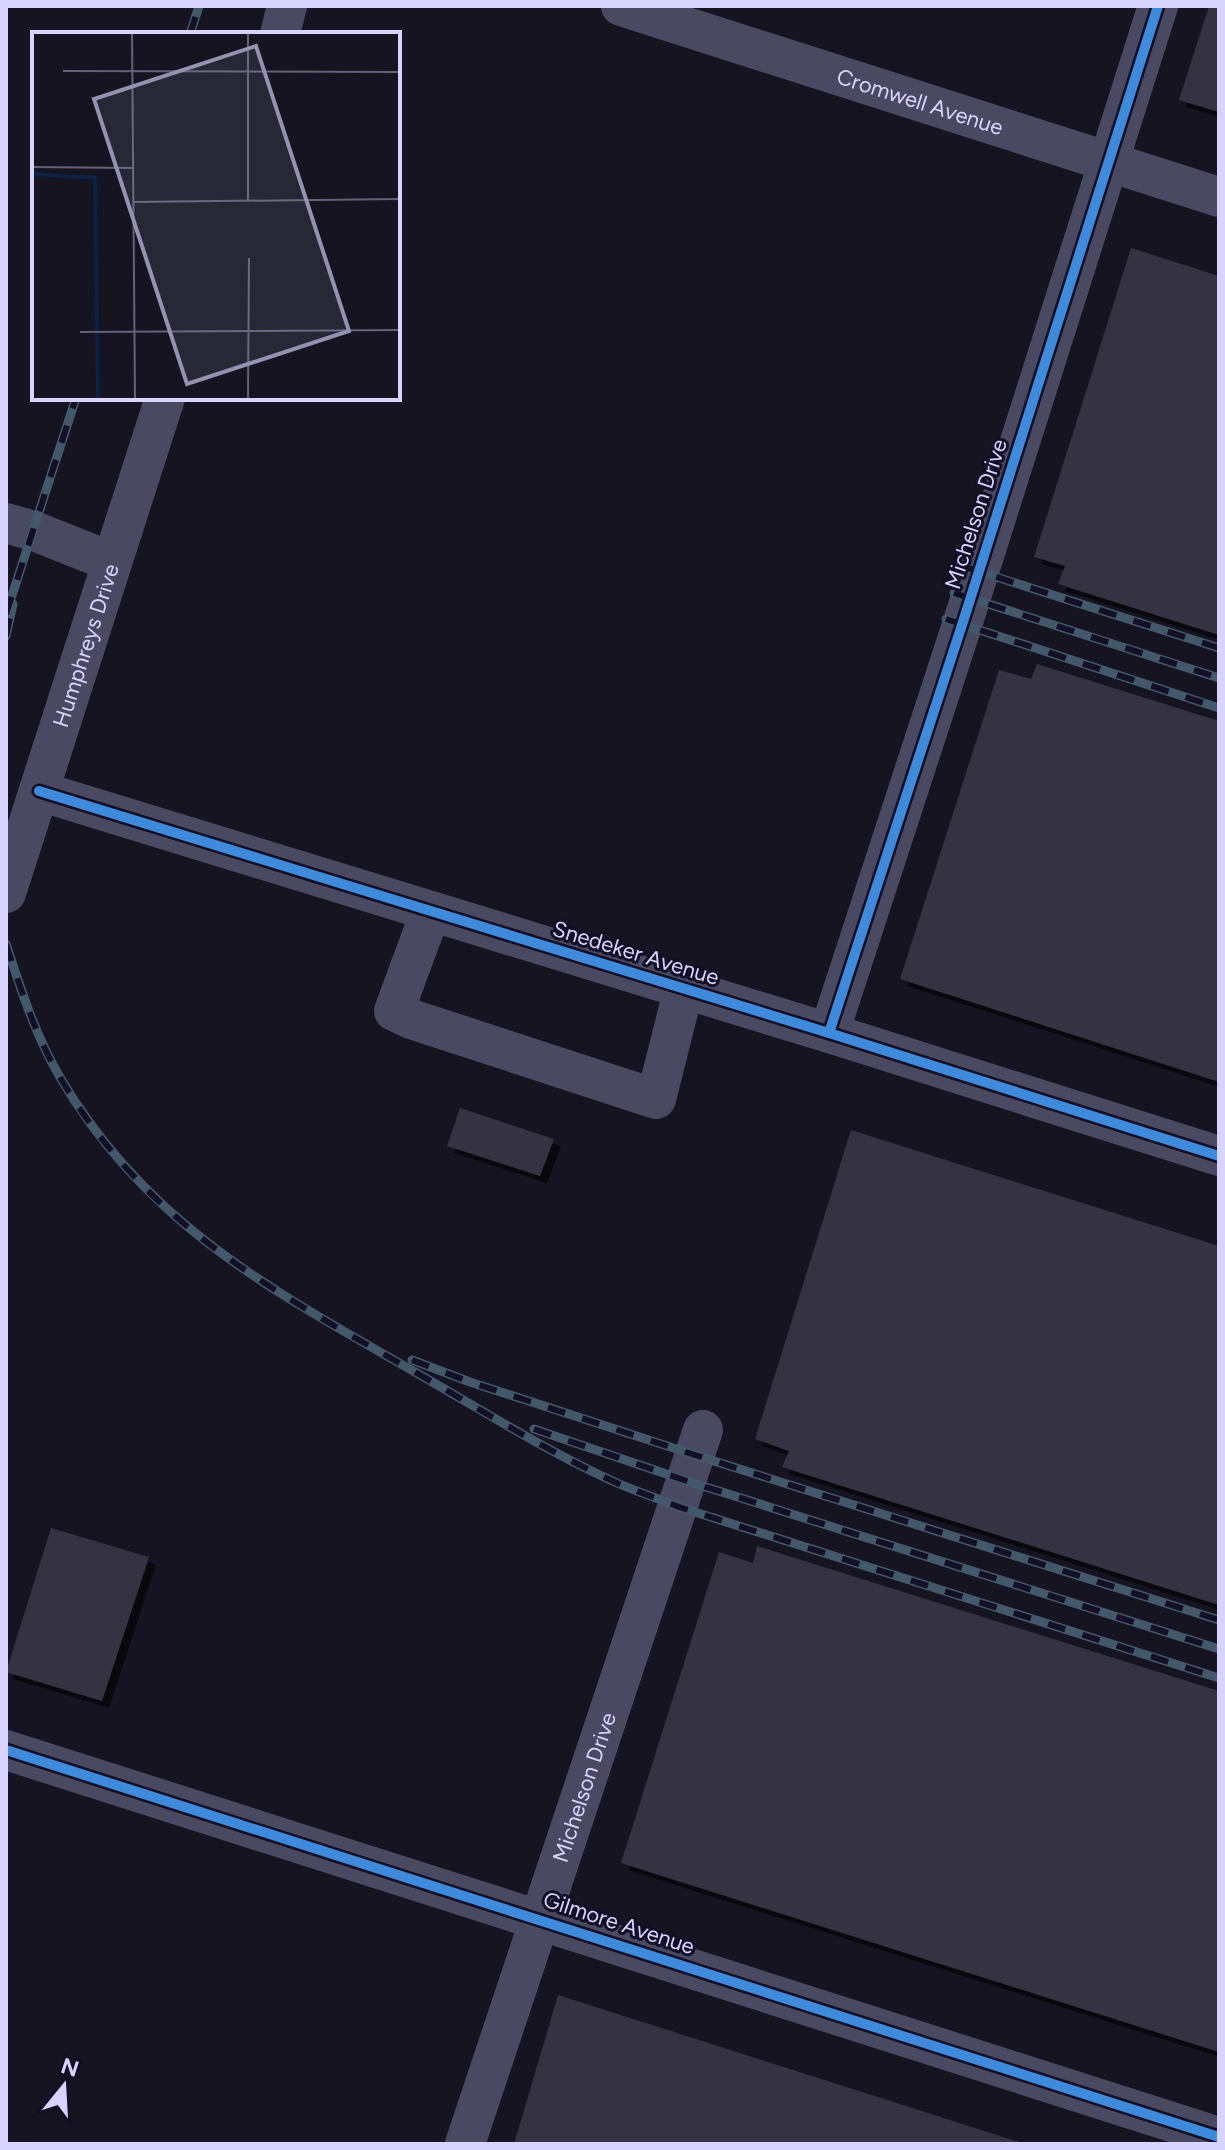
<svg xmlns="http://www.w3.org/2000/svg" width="1225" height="2150" viewBox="0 0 1225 2150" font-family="Figtree,sans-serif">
  <defs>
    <filter id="shadow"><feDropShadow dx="7" dy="7" stdDeviation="0" flood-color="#0009"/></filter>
  </defs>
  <rect width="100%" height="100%" fill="#161421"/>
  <g fill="#343243" filter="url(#shadow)">
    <polygon points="1209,6 1219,6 1219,112 1179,100"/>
    <polygon points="1131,248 1219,276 1219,635 1058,584 1065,566 1034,557"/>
    <polygon points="1037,664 1219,721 1219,1082 900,979 999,670 1031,679"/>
    <polygon points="460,1108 554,1139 540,1176 447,1146"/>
    <polygon points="851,1130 1219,1246 1219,1605 782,1467 789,1451 755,1439"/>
    <polygon points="51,1528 149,1557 102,1701 6,1672"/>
    <polygon points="757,1546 1219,1691 1219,2052 621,1863 719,1552 753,1563"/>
    <polygon points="558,1995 1022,2143 1022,2144 514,2144"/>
  </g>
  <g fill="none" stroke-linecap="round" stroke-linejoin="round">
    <g stroke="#4a4962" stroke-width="40">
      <path id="s1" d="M621 6 1219 197"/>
      <polyline points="280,34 287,6"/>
      <polyline points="6,523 34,531 112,562"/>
      <polyline points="39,791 829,1033 1219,1156"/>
      <path id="s2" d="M6 893 165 398"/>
      <polyline points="431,911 394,1011 411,1019 656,1099 684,988"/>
      <polyline points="829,1033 962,625 1158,6"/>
      <polyline points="6,1750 1219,2137"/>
      <path id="s3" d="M465 2144 703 1430"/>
    </g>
    <g stroke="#43596b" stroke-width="9">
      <g id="rail">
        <polyline points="190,34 199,6"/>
        <polyline points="962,566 1219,648"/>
        <polyline points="954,593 1219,678"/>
        <polyline points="6,614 76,398"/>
        <polyline points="946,619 1219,708"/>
        <polyline points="6,636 13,604"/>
        <path d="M6 944C21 990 36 1037 61 1079 148 1226 272 1290 415 1372 478 1408 540 1447 606 1478 629 1489 654 1497 679 1507L1219 1678"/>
        <polyline points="412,1360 470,1382 695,1455 1219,1620"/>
        <polyline points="534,1429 687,1481 1219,1649"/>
      </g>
    </g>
    <use href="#rail" stroke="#130f26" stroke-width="6" stroke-dasharray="18" stroke-linecap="butt"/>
    <g stroke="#130f26" stroke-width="15">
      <g id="cycleway">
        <polyline points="39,791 829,1033 1219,1156"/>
        <polyline points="829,1033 962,625 1158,6"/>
        <polyline points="6,1750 1219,2137"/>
      </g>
    </g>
    <use href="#cycleway" stroke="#408adc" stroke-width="10"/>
  </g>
  <g text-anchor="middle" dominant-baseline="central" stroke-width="6" stroke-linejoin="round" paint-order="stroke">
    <g font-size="22" fill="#d9d4ff" stroke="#130f26">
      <text stroke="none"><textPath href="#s1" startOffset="314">Cromwell Avenue</textPath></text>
      <text transform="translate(976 514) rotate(-72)">Michelson Drive</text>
      <text stroke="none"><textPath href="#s2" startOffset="260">Humphreys Drive</textPath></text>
      <text transform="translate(636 953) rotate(17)">Snedeker Avenue</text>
      <text stroke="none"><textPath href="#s3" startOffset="376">Michelson Drive</textPath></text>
      <text transform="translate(619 1923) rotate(18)">Gilmore Avenue</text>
    </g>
  </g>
  <g transform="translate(32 32)">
    <rect width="368" height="368" fill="#161421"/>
    <path fill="none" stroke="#0d2144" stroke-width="4" d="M0 142 63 146 66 367"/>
    <path fill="none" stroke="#64617a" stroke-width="2" d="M100 1 103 367M216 1V168M31 39 368 40M0 135 101 136M101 170 368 167M48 300 368 298M216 367 217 226"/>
    <path fill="#9591b1" fill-opacity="0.15" stroke="#9591b1" stroke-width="4" d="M224 14 317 299 155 352 62 67Z"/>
    <rect width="368" height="368" fill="none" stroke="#d9d4ff" stroke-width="4"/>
  </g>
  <rect width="1225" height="2150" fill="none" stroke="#d9d4ff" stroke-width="16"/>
  <g transform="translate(64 2086) rotate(18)" stroke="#130f26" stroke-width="6" paint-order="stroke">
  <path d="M0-6L14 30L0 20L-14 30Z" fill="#d9d4ff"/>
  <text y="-12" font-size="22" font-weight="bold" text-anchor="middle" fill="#d9d4ff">N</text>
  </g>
</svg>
